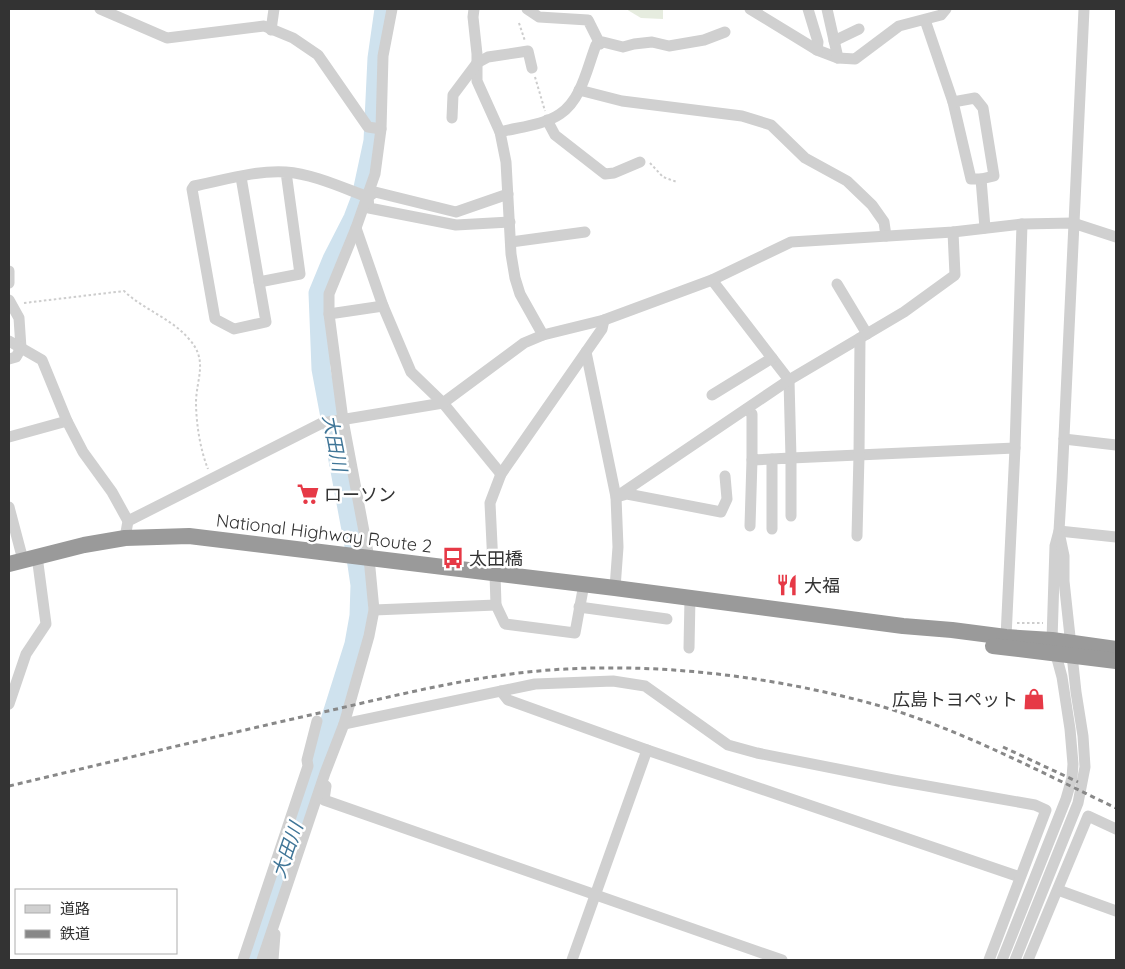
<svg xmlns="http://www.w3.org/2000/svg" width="1125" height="969" viewBox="0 0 1125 969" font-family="Quicksand,'Noto Sans JP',sans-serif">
  <rect width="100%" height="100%" fill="#fff"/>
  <polygon fill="#e6ecdf" points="626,9 663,9 663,19 641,18"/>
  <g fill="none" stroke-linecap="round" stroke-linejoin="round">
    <polyline stroke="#cfe2ee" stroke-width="19" points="250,960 327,730 354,644 359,616 360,585 355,551 321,369 318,293 332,259 353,218 361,197 373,141 377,58 384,9"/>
    <g stroke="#cdcdcd" stroke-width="2" stroke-dasharray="2.5 2.5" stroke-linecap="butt">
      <polyline points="519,23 525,41"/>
      <polyline points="535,77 545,111"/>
      <polyline points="650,163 663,177 677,182"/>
      <path d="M24 303 124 291C144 310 171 318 189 339 208 360 197 377 196 401 196 423 200 449 208 469"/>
      <polyline points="1017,623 1043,623"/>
    </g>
    <g stroke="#d0d0d0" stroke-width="11">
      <polyline points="100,9 167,38 264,26 293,38 318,55 368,127 381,129"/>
      <polyline points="474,9 473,17 477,54 477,81 500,132 506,162 511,254 515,278 520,294 543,335"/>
      <polyline points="527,9 539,17 588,20 600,44"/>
      <polyline points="750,9 817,50 838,58 855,59 899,26 941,15 946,9"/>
      <polyline points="808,9 818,42 817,50"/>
      <polyline points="827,9 838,58"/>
      <polyline points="925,20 953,102 971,179 981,179 985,228"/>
      <polyline points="271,30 274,9"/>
      <polyline points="834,41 859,29"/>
      <polyline points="579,90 622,101 742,116 771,125 805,158 847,181 872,205 884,222 886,236"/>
      <polyline points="953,102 975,98 983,108 994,176 981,179"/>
      <polyline points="452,118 453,95 477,63 488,57 528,51 532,68"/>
      <polyline points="547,120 555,135 605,174 614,173 640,162"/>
      <path d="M500 132C519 127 544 125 560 114 582 99 587 68 596 45L603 42 623 47 634 44 652 42 669 46 704 40 725 32"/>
      <path d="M286 172 300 274 259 282 266 322 234 329 215 319 192 189 194 186C224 180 256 170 286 172 313 174 343 188 368 197L375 192 456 212 508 194"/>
      <polyline points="241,177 259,282"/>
      <polyline points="368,197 369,208 456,225 510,222"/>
      <polyline points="356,228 383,306 411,372 443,403 501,474"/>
      <polyline points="511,242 585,232"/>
      <polyline points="9,271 9,283"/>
      <polyline points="712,280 789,380 791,458 1015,448"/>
      <polyline points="837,284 867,334"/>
      <polyline points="9,300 19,318 21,348 16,357 9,359"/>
      <polyline points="329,314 383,306"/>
      <polyline points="9,341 42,360 67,421 83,452 112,492 128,521 125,538"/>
      <polyline points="586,352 616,497 618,547 615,588"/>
      <polyline points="712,395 772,358"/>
      <polyline points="747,409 752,414 752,460 791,458 791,516"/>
      <polyline points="9,437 67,421"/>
      <polyline points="1064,439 1116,445"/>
      <polyline points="620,496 627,494 721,512 727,499 725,476"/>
      <polyline points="616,497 789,380 904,312 955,275 953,232"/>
      <polyline points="9,507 23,560"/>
      <polyline points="128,521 322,423 443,403 524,343 543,335 604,320 712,280 791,242 953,232 1022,224 1073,223 1116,237"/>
      <polyline points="750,526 752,460"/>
      <polyline points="772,529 772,459"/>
      <polyline points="1059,531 1116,537"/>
      <polyline points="857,536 859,455 860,338"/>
      <polyline points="496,605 505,624 575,633 584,584"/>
      <polyline points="579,607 667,619"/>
      <polyline points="374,610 496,605 495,574 493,565 490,503 501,474 602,329 604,320"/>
      <polyline points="1006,637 1015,448 1022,224"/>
      <polyline points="689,648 690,598"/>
      <polyline points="501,691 508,700 647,750 1020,877"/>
      <polyline points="9,704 26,654 46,624 37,556"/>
      <polyline points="344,724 535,684 613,681 645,686 728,745 757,753 893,780 1035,805 1046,810 989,960"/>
      <polyline points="326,786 324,800 782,960"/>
      <polyline points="1058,890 1116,911"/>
      <polyline points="243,960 308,766 307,760 317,721"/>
      <polyline points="262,960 325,773 344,724 369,636 374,610 369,558 343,420 329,314 329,294 356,228 375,174 381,129 383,56 392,9"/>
      <polyline points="273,960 275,934"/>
      <polyline points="572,960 647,750"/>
      <polyline points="1002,960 1066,799 1072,778 1073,764 1070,729 1062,677 1052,640 1055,546 1059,531 1062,480 1084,9"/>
      <polyline points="1015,960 1078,803 1085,767 1083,736 1076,692 1064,581 1064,556 1060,537"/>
      <polyline points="1028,960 1088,816 1116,829"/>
    </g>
    <g stroke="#9a9a9a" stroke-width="16">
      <polyline points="9,564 84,545 125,538 189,536 615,588 903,626 952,630 1006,637 1052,640 1116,649"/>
      <polyline points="993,646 1116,661"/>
    </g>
    <g stroke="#888" stroke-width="3" stroke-dasharray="5 4" stroke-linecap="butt">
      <polyline points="1003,747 1078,782"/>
      <path d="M9 786C115 761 221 735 328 711 406 693 485 673 566 669 666 664 765 676 862 701 951 724 1034 769 1116 808"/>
    </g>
  </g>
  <defs>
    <g id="supermarket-bare" transform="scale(1.725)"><path d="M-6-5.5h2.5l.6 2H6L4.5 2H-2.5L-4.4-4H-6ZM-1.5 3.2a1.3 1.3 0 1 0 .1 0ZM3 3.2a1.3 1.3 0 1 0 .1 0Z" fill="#e63946" stroke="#fff" stroke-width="2.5" paint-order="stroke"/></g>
    <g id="bus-bare" transform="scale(1.725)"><path d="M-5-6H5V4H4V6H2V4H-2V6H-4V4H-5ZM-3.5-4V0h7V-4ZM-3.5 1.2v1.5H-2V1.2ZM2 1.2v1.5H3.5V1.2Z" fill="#e63946" stroke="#fff" stroke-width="2.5" paint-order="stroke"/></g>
    <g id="restaurant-bare" transform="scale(1.725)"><path d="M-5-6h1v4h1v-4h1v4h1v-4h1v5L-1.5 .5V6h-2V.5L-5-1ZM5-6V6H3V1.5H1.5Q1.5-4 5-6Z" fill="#e63946" stroke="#fff" stroke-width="2.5" paint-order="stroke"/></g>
    <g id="shop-bare" transform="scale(1.725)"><path d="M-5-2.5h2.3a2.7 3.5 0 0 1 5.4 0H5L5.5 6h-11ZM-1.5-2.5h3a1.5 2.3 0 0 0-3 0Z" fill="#e63946" stroke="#fff" stroke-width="2.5" paint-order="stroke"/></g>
  </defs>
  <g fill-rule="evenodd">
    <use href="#supermarket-bare" x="308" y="494"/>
    <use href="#bus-bare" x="453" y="558"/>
    <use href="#restaurant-bare" x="787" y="585"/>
    <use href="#shop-bare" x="1034" y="699"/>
  </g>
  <g text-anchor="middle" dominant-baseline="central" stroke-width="5" stroke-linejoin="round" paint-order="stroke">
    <g font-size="18" fill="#333" stroke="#fff" text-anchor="start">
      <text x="324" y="494">ローソン</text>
      <text x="469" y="558">太田橋</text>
      <text x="804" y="585">大福</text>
      <text x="1018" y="699" text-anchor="end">広島トヨペット</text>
    </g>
    <g font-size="18" fill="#333" stroke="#fff">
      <text transform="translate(324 533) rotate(7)">National Highway Route 2</text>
    </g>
    <g font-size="19" font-style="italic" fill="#3f7597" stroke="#fff">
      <text transform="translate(335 443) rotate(79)">大田川</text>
      <text transform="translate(287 850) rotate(-71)">大田川</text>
    </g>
  </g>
  <rect width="1125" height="969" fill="none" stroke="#333333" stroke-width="20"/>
  <rect x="15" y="889" width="162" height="65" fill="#ffffff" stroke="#adadad"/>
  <rect x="25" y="905" width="25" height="8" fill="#d0d0d0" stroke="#adadad"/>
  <text x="60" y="914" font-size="15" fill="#333333">道路</text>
  <rect x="25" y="930" width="25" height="8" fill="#888888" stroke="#adadad"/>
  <text x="60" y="939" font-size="15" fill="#333333">鉄道</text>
</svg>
